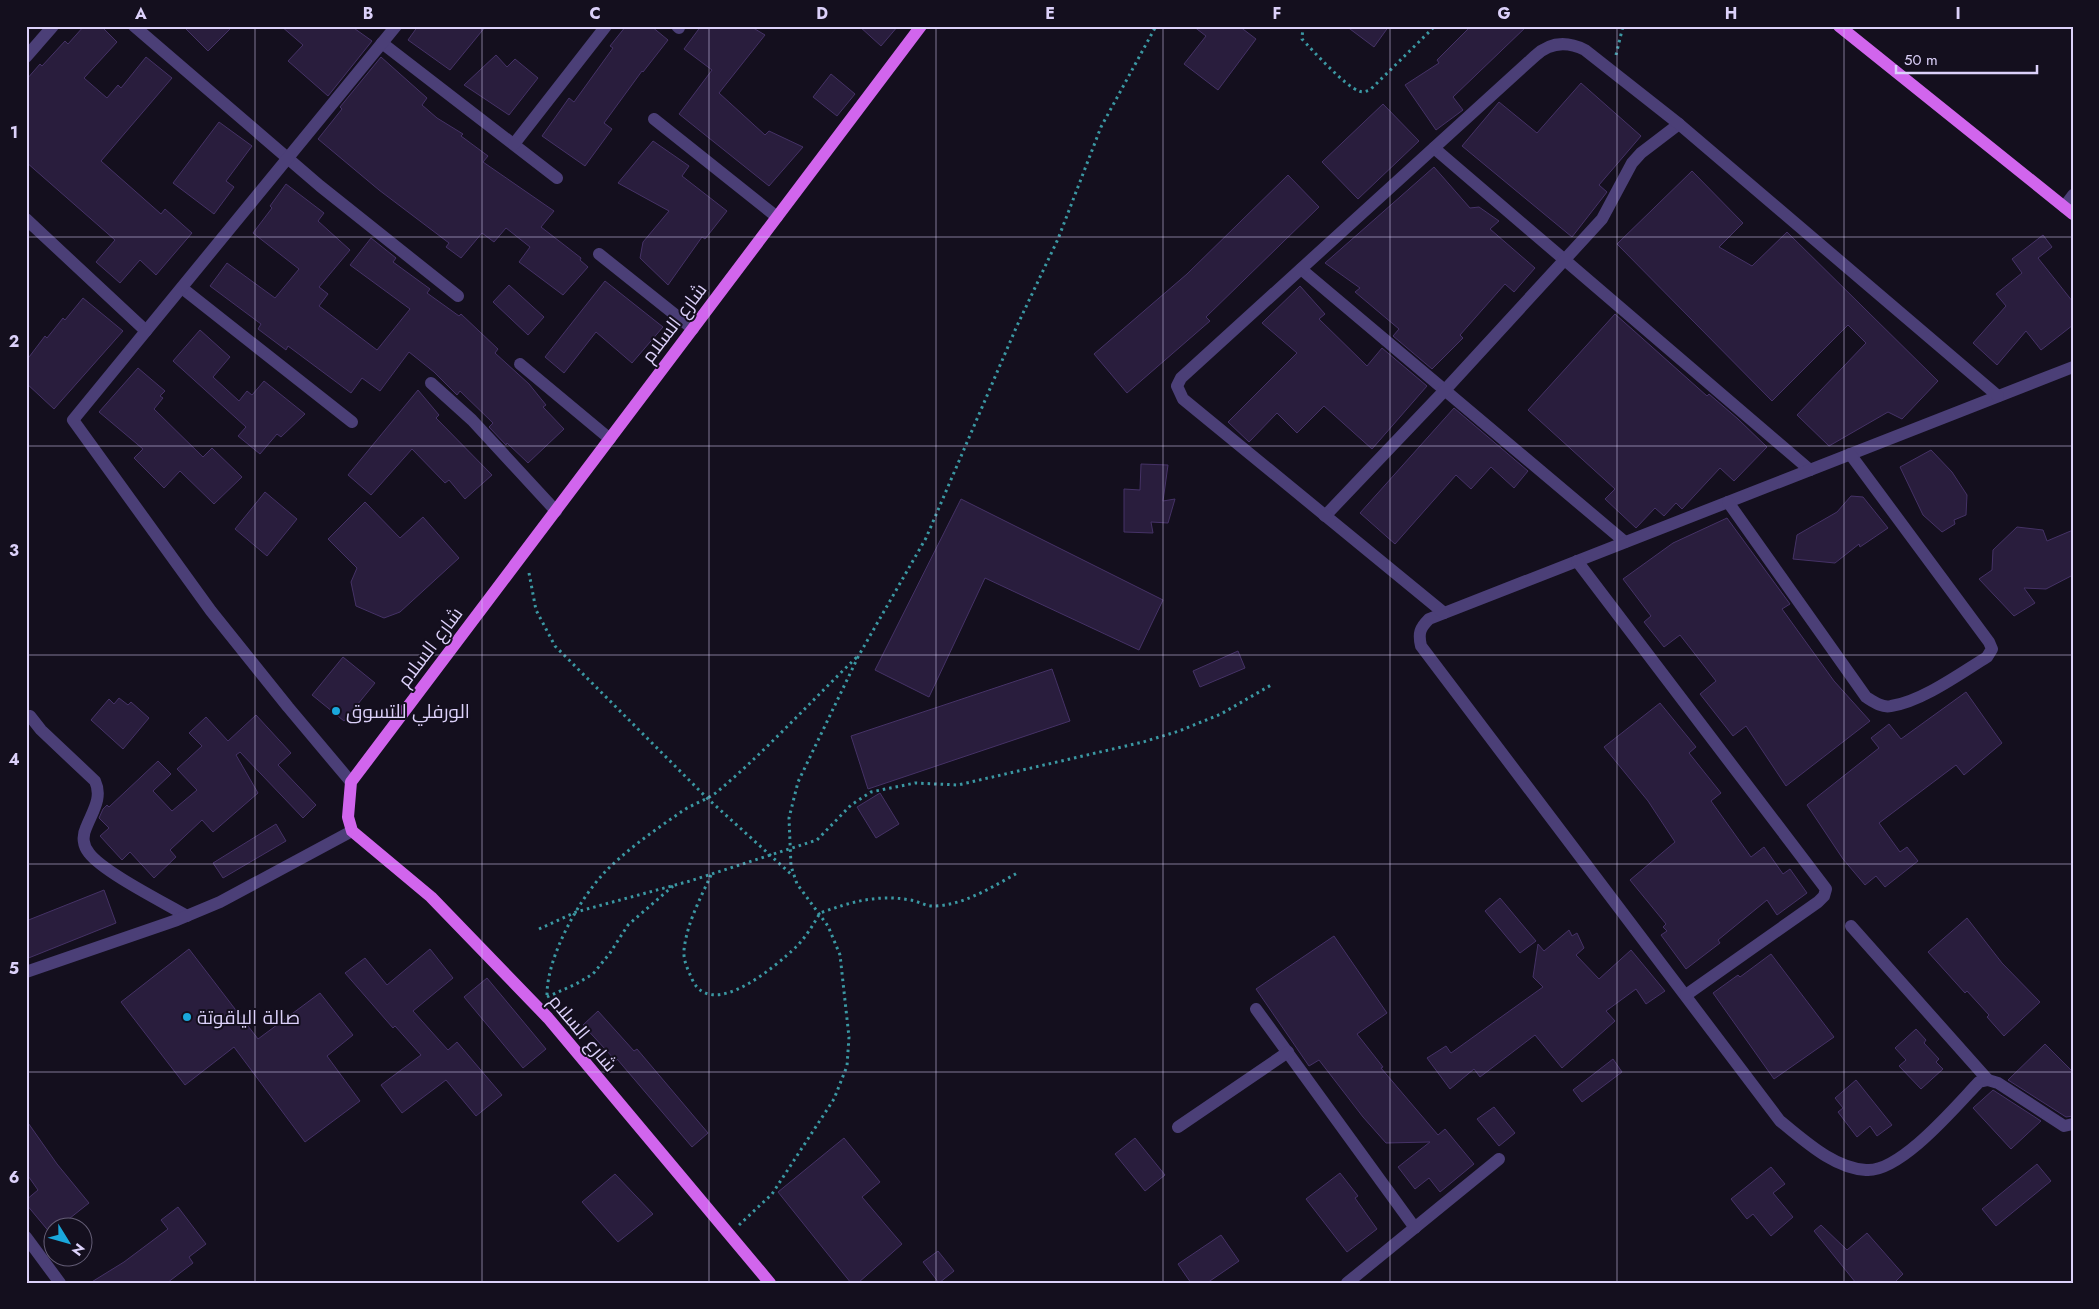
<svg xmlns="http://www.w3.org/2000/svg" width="2099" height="1309" viewBox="0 0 2099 1309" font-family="Jost,Cairo,sans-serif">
  <rect width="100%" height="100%" fill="#140f1e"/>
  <g fill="#291d3d" stroke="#453266">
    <polygon points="84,26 101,26 117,42 84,78 107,98 118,85 121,88 146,57 172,78 101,161 161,214 165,209 192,233 156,275 140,260 120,283 96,262 115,240 26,162 26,80 40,64 42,66 65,41 68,44"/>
    <polygon points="183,26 233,26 208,51"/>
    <polygon points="281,26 351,26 372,41 328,96 288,61 303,45"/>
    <polygon points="418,26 486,26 450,70 408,40"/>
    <polygon points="626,26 651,26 668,40 643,72 642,71 604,123 612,129 585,166 542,136 569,98 574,102 613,48 610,46"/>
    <polygon points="701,26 750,26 765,35 719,93 765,135 769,131 803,147 769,186 679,114 712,70 684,49"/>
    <polygon points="859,26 898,26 881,46"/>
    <polygon points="1193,26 1239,26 1256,39 1218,90 1184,64 1206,36"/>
    <polygon points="1346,26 1389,26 1374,47"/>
    <polygon points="1471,26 1527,26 1453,97 1463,110 1436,130 1405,85 1439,63 1437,60"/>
    <polygon points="496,55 507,67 515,59 538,78 509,115 464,85"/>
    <polygon points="381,57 427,98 422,105 437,118 463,134 461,136 488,156 483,162 554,211 541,227 581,258 580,260 588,267 563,295 519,262 530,247 506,228 494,242 482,233 461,258 446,247 449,243 379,190 318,139 342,109 340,107"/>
    <polygon points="831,74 855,94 837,116 813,97"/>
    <polygon points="1581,83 1641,136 1599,185 1607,192 1572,237 1462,146 1499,102 1537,133"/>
    <polygon points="1383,104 1419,141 1358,199 1322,162"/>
    <polygon points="219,122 252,146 226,181 234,187 214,214 173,183"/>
    <polygon points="653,141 689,166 682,176 727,211 705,239 702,237 668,285 640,258 643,242 669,211 618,183"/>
    <polygon points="1434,167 1470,208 1479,207 1499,221 1490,229 1535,268 1514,292 1505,284 1460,335 1463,338 1432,369 1393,336 1399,329 1355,292 1360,288 1325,263"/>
    <polygon points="1692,171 1743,223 1719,247 1752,266 1787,232 1938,381 1902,419 1888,412 1829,446 1797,415 1866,343 1848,325 1772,401 1617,244"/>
    <polygon points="1288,175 1319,207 1206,317 1210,321 1127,393 1094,354 1187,274"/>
    <polygon points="286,184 324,213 318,221 350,250 319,287 328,294 319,306 377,350 410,309 350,265 371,238 396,258 393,262 430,289 427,293 459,316 461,314 498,349 495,353 529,384 546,405 543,407 564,429 528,463 507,443 506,445 489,427 493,423 460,391 457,395 434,372 409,352 380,391 362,378 351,393 288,346 286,350 258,329 261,324 210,286 227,263 275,298 299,269 253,233 272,208 270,206"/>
    <polygon points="2043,235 2052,247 2038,258 2073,302 2073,325 2041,350 2026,331 1997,365 1973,343 2006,306 1996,294 2022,273 2012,259"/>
    <polygon points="605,281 663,327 632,363 596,332 564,373 545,357"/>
    <polygon points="509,285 544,317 528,335 493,302"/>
    <polygon points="1300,286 1325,314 1319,319 1367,366 1382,348 1427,386 1372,449 1324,406 1297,433 1277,413 1249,442 1228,422 1297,353 1262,323"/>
    <polygon points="83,298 123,331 54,409 26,383 26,361 45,336 47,338 63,318 65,320"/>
    <polygon points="1615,314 1707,396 1709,394 1738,419 1767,447 1734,481 1720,468 1682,509 1676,503 1664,516 1655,508 1636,528 1605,499 1615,489 1528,410"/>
    <polygon points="200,330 230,357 213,377 239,401 247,391 252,395 264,381 305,414 281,437 277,434 260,454 238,436 246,427 173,361"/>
    <polygon points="138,368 165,391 160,396 163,398 154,409 203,457 212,448 242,477 214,504 180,471 164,488 134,458 143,449 99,412"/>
    <polygon points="418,390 439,415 436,418 492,475 465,499 449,480 445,483 412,449 371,495 348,475"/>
    <polygon points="1454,408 1528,471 1514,488 1491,467 1471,489 1456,475 1395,544 1360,513"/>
    <polygon points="1931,450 1952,472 1967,495 1966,515 1954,520 1955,524 1942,532 1923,515 1900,467"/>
    <polygon points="1141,464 1168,465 1163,501 1175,499 1168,523 1151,522 1153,533 1124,532 1124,489 1140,490"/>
    <polygon points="265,492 297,519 267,556 235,529"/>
    <polygon points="1851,496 1863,497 1888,528 1860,547 1859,544 1835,563 1793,559 1797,535 1837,512"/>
    <polygon points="961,499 1163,600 1139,650 985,578 929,697 875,670"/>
    <polygon points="365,502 400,538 423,517 459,558 400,612 384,618 356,606 351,582 357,568 328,539"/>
    <polygon points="1727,518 1790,604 1782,609 1834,681 1870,721 1786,786 1746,726 1733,736 1700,694 1716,681 1680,635 1664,647 1644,622 1651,616 1623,579 1673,543"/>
    <polygon points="2017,527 2043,530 2047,541 2073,530 2073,575 2046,589 2024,588 2035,603 2014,616 1979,579 1992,570 1993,550"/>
    <polygon points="1238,651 1245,668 1200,687 1193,671"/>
    <polygon points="343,657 375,683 344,721 312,695"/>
    <polygon points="1052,669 1070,721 868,789 851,736"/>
    <polygon points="1966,692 2002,743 1964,775 1956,765 1879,823 1900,852 1907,847 1918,861 1885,887 1876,876 1865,885 1843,859 1807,805 1879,748 1871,738 1889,724 1901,739"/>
    <polygon points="119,698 128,705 131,702 149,718 123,749 91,720 109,699 114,704"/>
    <polygon points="1660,703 1696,747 1689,753 1721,793 1711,801 1751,857 1764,847 1783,874 1790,869 1807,893 1777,915 1767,900 1718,940 1720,943 1686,969 1661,935 1667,931 1663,927 1666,924 1630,880 1675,842 1648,801 1604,747"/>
    <polygon points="256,715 291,753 278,765 316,805 303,818 240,752 236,755 258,793 213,832 202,820 170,850 176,857 154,878 130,852 122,860 100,836 109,828 99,818 103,809 107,805 109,807 158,761 171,774 153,791 172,811 197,790 177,769 202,746 189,733 206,717 228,741"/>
    <polygon points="880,793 899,824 876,838 857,807"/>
    <polygon points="276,824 286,841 223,878 213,863"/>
    <polygon points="104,890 116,923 26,959 26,921"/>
    <polygon points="1500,898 1536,941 1520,953 1485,911"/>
    <polygon points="1967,918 2002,963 2040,1002 2004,1036 1987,1017 1989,1015 1967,991 1965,993 1928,952"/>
    <polygon points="1569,930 1572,936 1577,933 1584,948 1576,955 1599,979 1631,950 1665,991 1646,1004 1636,989 1606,1011 1615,1021 1562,1068 1535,1035 1480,1077 1474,1069 1450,1089 1427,1058 1446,1046 1451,1053 1543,987 1533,977 1538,944 1544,951"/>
    <polygon points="1334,936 1387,1013 1357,1034 1383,1067 1381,1068 1438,1135 1445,1129 1474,1164 1440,1192 1429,1178 1415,1189 1398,1167 1430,1142 1386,1143 1363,1117 1319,1060 1309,1066 1256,989"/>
    <polygon points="189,949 258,1039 320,993 353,1035 327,1056 360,1101 305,1142 234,1047 185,1085 121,1002"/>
    <polygon points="430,949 453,978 413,1011 448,1050 457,1042 502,1095 476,1116 446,1080 402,1113 381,1085 421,1055 395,1026 393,1028 345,973 365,958 387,985"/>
    <polygon points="1771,954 1834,1037 1774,1079 1713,993 1738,975 1740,977"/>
    <polygon points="487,978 546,1049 523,1068 464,997"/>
    <polygon points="598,1011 634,1051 637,1049 708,1133 692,1147 617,1059 616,1061 583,1025"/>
    <polygon points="1916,1029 1926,1040 1924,1043 1939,1059 1936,1062 1943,1069 1921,1089 1899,1066 1906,1060 1895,1048"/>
    <polygon points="2045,1044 2073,1072 2073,1116 2066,1117 2008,1080"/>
    <polygon points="1613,1059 1622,1072 1582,1102 1573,1090"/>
    <polygon points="1856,1080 1892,1125 1877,1136 1870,1126 1857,1137 1838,1112 1843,1108 1835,1098"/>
    <polygon points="1993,1090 2041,1121 2011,1149 1973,1108"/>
    <polygon points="1494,1107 1515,1133 1499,1146 1477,1119"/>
    <polygon points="26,1120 57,1164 89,1203 60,1226 52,1226 51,1234 26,1204 26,1200 38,1190 26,1173"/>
    <polygon points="844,1138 880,1182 862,1197 902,1244 858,1283 851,1283 778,1192"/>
    <polygon points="1135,1138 1165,1175 1145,1191 1115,1154"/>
    <polygon points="2037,1164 2051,1181 1996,1226 1982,1209"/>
    <polygon points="1771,1167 1785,1184 1773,1193 1793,1217 1771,1236 1753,1214 1747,1219 1731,1199"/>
    <polygon points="1340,1173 1358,1196 1355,1198 1377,1229 1347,1252 1306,1199"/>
    <polygon points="615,1174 653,1214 618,1242 582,1202"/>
    <polygon points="178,1207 206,1244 189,1257 193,1263 167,1283 90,1283 124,1262 168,1229 161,1220"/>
    <polygon points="1821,1225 1847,1250 1867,1233 1903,1274 1894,1283 1856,1283 1814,1231"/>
    <polygon points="1221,1235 1239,1261 1207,1283 1191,1283 1178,1264"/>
    <polygon points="938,1251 954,1271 939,1283 923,1262"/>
  </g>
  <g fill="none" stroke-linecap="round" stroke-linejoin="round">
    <g stroke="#3b98a3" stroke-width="3" stroke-dasharray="2.5 4" stroke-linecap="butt">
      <path d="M1303 26 1302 39C1312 50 1346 87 1359 91 1363 93 1366 91 1370 90L1435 26"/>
      <polyline points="1616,55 1623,26"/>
      <polyline points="529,573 536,610 555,646 707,798 792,875"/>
      <path d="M711 875C700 899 687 923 684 950 683 960 688 970 692 979 711 1022 776 966 796 947 806 937 813 925 820 913 851 902 877 894 910 900 918 901 925 906 933 906 963 906 994 886 1019 872"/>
      <polyline points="539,929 576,912 690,881 817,840 851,805 871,792 915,783 958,785 1143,742 1179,731 1221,714 1273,684"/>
      <path d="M547 995C547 957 578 901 604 873 626 850 655 830 681 812 692 804 707 800 717 792 767 750 810 702 857 657"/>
      <polyline points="547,997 576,984 593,974 610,953 628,925 673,886"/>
      <polyline points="739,1225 772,1194 834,1099 847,1066 849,1037 840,955 828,926 797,884 791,866 789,818 798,782 859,655 926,538 1016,328 1058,239 1101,127 1156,26"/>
    </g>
    <g stroke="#4b3f77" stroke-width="12">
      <polyline points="134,26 320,186 458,296"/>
      <polyline points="677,26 679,28"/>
      <polyline points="382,43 557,178"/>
      <polyline points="26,57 53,26"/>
      <polyline points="654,119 777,217"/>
      <polyline points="514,144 606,26"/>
      <polyline points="1434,148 1810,470"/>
      <polyline points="2064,207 2073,195"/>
      <polyline points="26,219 146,331"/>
      <polyline points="599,254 693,329"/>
      <polyline points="1301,269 1625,542"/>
      <polyline points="182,288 352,422"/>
      <polyline points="520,364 610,439"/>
      <path d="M2073 367 1429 619C1420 628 1418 633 1421 646L1780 1121C1804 1140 1833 1168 1866 1170 1900 1173 1956 1106 1979 1082L1988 1080 1998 1083 2064 1126 2073 1124"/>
      <polyline points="431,383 472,420 556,511"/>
      <path d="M1728 502 1866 697C1874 702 1882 708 1891 706 1921 702 1961 673 1987 657L1992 649 1989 642 1850 454"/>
      <polyline points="1325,516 1445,390 1602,219 1632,163 1641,153 1679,124"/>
      <polyline points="1577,561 1826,889 1824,896 1818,902 1686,995"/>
      <path d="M1444 613 1183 399 1177 386 1181 378 1535 56C1550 42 1567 41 1585 50L1679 124 1998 396"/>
      <path d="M30 716 41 730 95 781C103 798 92 812 86 828 82 836 83 846 89 853 103 872 165 903 187 916"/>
      <polyline points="351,782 288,707 211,611 73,420 396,26"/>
      <polyline points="1851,926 1988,1080"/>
      <polyline points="26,972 177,920 220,902 352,831"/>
      <polyline points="1256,1009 1415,1228"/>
      <polyline points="1178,1127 1288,1052"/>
      <polyline points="26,1237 60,1283"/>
      <polyline points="1347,1283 1499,1159"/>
    </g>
    <g stroke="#d165ed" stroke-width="12">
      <polyline points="1839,26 2073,214"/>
      <polyline points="770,1283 548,1018 431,897 352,831 348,817 351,782 921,26"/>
    </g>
  </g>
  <path fill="none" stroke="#dcd1fa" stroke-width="1" stroke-opacity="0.55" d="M255 26V1283M482 26V1283M709 26V1283M936 26V1283M1163 26V1283M1390 26V1283M1617 26V1283M1844 26V1283M26 237H2073M26 446H2073M26 655H2073M26 864H2073M26 1072H2073"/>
  <g fill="#1aa8dc" stroke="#140f1e" stroke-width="2">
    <circle cx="336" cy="711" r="5"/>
    <circle cx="187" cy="1017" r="5"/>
  </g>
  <g text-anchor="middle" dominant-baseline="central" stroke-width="4" stroke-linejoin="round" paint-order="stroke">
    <g font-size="19" fill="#dcd1fa" stroke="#140f1e">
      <text transform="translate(674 323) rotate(-53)">شارع السلام</text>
      <text transform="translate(430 647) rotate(-53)">شارع السلام</text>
      <text transform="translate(583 1033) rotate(50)">شارع السلام</text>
    </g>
    <g font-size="19" fill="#dcd1fa" stroke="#140f1e" text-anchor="start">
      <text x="346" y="711">الورفلي للتسوق</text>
      <text x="197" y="1017">صالة الياقوتة</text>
    </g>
  </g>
  <rect width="2099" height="1309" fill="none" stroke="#140f1e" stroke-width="55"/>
  <g transform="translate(68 1242) rotate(127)"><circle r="24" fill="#140f1e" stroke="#645d76"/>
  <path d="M0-4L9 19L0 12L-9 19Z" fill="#1aa8dc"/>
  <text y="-8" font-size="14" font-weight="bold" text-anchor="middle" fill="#dcd1fa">N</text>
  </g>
  <path d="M1896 65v8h141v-8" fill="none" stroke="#dcd1fa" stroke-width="2.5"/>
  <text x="1904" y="65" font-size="15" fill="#dcd1fa" stroke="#140f1e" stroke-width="4" paint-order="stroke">50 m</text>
  <rect x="28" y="28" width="2044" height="1254" fill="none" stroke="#dcd1fa" stroke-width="2"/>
  <g font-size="16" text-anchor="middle" font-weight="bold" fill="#dcd1fa">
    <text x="141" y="19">A</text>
    <text x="368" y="19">B</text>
    <text x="595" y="19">C</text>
    <text x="822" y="19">D</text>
    <text x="1050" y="19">E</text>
    <text x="1277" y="19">F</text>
    <text x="1504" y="19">G</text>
    <text x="1731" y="19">H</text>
    <text x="1958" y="19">I</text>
    <text x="14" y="138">1</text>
    <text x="14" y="347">2</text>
    <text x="14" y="556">3</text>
    <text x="14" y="765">4</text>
    <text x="14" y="974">5</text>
    <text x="14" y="1183">6</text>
  </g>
</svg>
